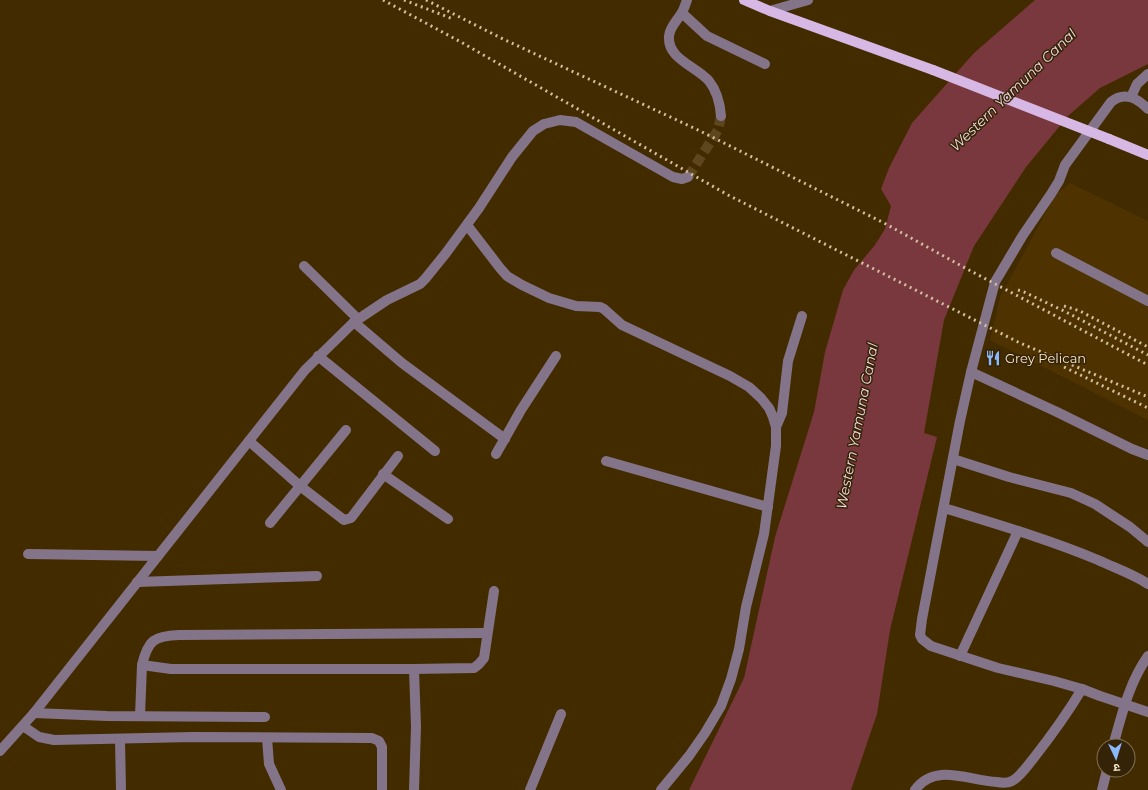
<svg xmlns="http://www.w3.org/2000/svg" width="1148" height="790" viewBox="0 0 1148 790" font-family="Montserrat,'Noto Sans Devanagari',sans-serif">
  <rect width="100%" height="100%" fill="#432b00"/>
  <polygon fill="#4e3300" points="1070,183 1148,221 1148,420 990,340 1000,297 1056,194"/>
  <polygon fill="#78383d" points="1035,0 1148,0 1148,64 1100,88 1068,116 1026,167 974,246 944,320 924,433 937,437 890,630 877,714 851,790 689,790 744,678 775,537 814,412 825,352 843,290 854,270 875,245 885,229 891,206 881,189 889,168 912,123 974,53"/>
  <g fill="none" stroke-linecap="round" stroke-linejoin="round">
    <polyline stroke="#5e471e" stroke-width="10" stroke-dasharray="10 5" stroke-linecap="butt" points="688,177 718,130 721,116"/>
    <g stroke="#847489" stroke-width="10">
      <path d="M687 0C685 5 684 10 681 14 676 22 670 27 669 36 667 59 696 66 709 81 717 91 720 103 721 116"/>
      <polyline points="770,11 808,0"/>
      <polyline points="682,13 707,36 765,64"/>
      <polyline points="1131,97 1137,84 1148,74"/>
      <path d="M1148 109C1137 98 1125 91 1111 102L1065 165 1059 181 1051 194 1023 235 995 282 971 372 960 421 922 619 920 635 922 639 931 646 998 668 1054 681 1082 689 1100 696 1148 712"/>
      <polyline points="467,225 500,268 507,276 522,285 549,298 576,306 600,307 604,309 622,325 730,376 749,387 761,398 769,408 773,417 776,427 776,446 764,534 746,607 739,649 731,679 721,706 705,733 689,756 661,790"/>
      <polyline points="1056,253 1148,301"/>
      <polyline points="304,266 358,319"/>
      <polyline points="354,322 402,363 505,439"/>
      <polyline points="318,356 435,451"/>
      <polyline points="971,372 1057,412 1132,449 1148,455"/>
      <polyline points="776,427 782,413 788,361 802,316"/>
      <polyline points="249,441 300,486 344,520 351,518 398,456"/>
      <polyline points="496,454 521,410 556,356"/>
      <polyline points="953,459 1009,477 1071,493 1095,504 1130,527 1148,542"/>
      <polyline points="606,461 768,507"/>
      <polyline points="383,474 448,519"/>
      <path d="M944 508C996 524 1048 539 1098 560 1115 568 1133 574 1148 584"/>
      <polyline points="270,523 346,430"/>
      <polyline points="28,554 158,556"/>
      <polyline points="137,582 317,576"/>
      <polyline points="960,656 1018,531"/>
      <polyline points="142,665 171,669 414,669 474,668 479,664 484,658 494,591"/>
      <polyline points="34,713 107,716 265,717"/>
      <path d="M140 716 142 665C148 640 154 636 179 635L487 633"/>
      <polyline points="23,726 39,737 54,740 193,737 372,738 379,741 382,747 382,790"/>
      <polyline points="267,738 269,764 281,790"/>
      <polyline points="120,739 121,790"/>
      <path d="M1113 746C1122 714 1129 683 1148 656"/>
      <polyline points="0,751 34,713 305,370 354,322 387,300 420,284 425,279 446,253 479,208 512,157 533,131 544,124 560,120 576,122 673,177 682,179 688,177"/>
      <polyline points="414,790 416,727 414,669"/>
      <polyline points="530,790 561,714"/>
      <path d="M915 790C935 762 969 781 997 782 1002 783 1008 783 1012 781 1021 776 1027 766 1033 759 1051 736 1067 714 1082 689"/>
      <polyline points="1102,790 1107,770"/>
    </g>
    <g stroke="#d7b7e3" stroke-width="10">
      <polyline points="744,0 770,11 933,70"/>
      <polyline points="1109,139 1148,155"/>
    </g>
    <g stroke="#d2bfa1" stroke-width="3" stroke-dasharray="2 4" stroke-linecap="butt">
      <polyline points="383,0 459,41 728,195 1020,343 1148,397"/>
      <polyline points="404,0 453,19"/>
      <polyline points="426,0 503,39 696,129 884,223 967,269 1148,365"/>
      <polyline points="1018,290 1024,292 1064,311 1148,355"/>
      <polyline points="1064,306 1080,311 1148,347"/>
      <polyline points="1064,367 1148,408"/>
    </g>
    <polyline stroke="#d7b7e3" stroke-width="10" points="933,70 1109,139"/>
  </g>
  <defs>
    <g id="restaurant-bare" transform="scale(1.2)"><path d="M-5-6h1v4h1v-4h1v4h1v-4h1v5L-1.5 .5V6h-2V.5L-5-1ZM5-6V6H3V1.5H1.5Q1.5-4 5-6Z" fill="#8bbafc" stroke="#342307" stroke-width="2.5" paint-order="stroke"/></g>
  </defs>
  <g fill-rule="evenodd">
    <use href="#restaurant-bare" x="993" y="358"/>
  </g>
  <g text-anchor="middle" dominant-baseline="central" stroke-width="3" stroke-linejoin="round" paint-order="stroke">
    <g font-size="13" fill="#f8e6cb" stroke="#342307" text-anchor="start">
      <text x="1005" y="358">Grey Pelican</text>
    </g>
    <g font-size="14" font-style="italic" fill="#f0dbdb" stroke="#342307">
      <text transform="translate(1013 90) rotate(-44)">Western Yamuna Canal</text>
      <text transform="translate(857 426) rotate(-79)">Western Yamuna Canal</text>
    </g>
  </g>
  <g transform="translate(1116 758) rotate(176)"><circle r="19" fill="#342307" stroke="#827155"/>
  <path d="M0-3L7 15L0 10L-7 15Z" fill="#8bbafc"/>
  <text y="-6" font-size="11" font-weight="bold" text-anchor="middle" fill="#f8e6cb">उ</text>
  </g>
</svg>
